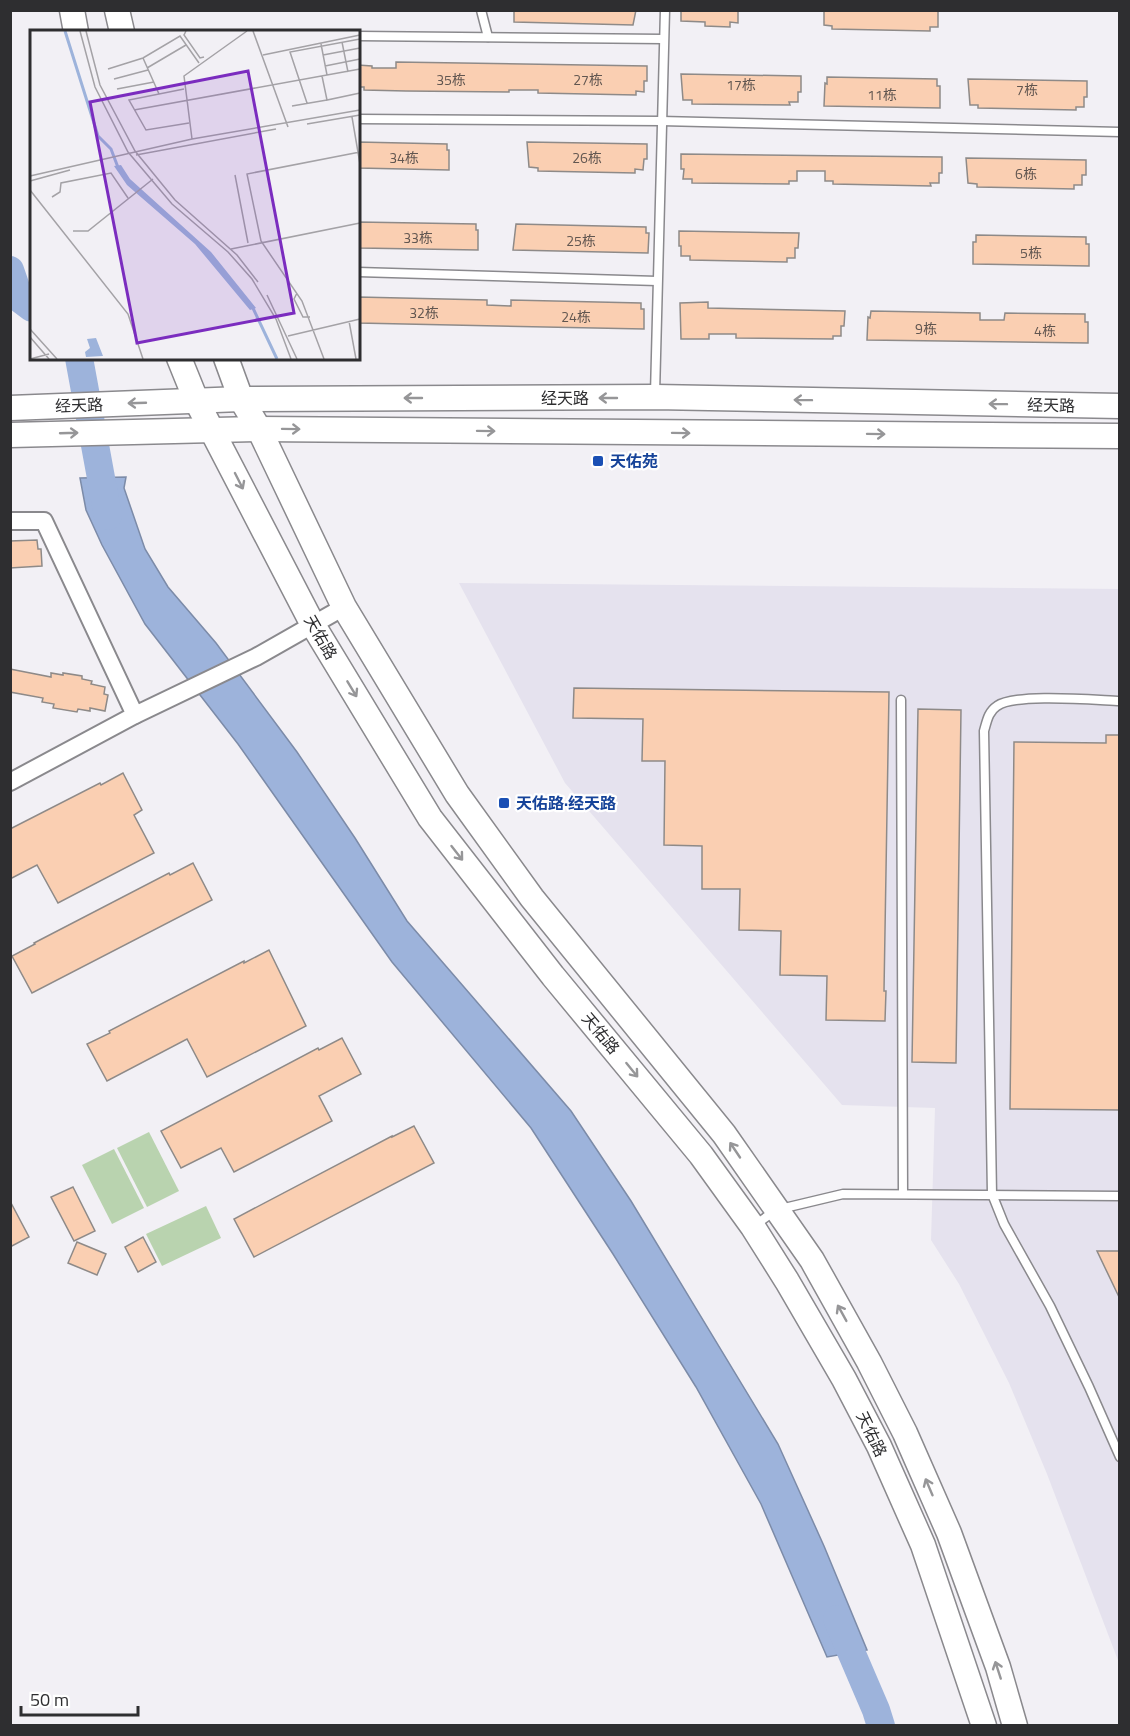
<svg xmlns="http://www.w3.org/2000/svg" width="1130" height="1736" viewBox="0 0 1130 1736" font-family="'Titillium Web','Noto Sans SC',sans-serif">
  <rect width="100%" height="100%" fill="#f2f0f5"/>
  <polygon fill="#e5e2ee" points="459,583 1119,589 1119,1663 1047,1474 1009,1383 959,1284 931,1240 935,1108 842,1105 565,783"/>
  <g fill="#b9d3af">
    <polygon points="149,1132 179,1191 147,1207 117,1148"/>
    <polygon points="114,1149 144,1208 112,1224 82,1165"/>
    <polygon points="206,1206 221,1238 162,1266 146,1234"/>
  </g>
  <polygon fill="#9db3db" stroke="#7c8ba8" stroke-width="1.5" points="126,477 124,488 145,549 168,587 216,643 297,752 355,838 407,921 571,1111 631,1201 778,1444 824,1546 867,1650 827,1657 761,1504 696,1387 613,1254 531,1128 392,962 238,744 145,624 102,545 86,510 80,478"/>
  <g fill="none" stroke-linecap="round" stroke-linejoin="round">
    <g stroke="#9db3db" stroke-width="28">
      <polyline points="10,270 20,299 32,308"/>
      <polyline points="79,358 108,516"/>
      <polyline points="837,1619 876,1710 881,1726"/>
    </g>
  </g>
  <g fill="#facfb2" stroke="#8e8a88" stroke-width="1.5">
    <polygon points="514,10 636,10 633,25 514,22"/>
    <polygon points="681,10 738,10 738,23 730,22 730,27 705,26 705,22 681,21"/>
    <polygon points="824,10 938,10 938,27 930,27 930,31 832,29 832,26 824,25"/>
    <polygon points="396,62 647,66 647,81 644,81 644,92 636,91 636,95 538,93 538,90 509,90 509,92 406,91 364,90 364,87 358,87 358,65 372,66 372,68 396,68"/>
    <polygon points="681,74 801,76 801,92 798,92 798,102 789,102 790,105 692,104 692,100 683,100"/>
    <polygon points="827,77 937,79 937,86 940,86 940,108 824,106 825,83 827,84"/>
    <polygon points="968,79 1087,81 1087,97 1084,97 1084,107 1076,107 1076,110 978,108 978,105 970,105"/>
    <polygon points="358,142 447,144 447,150 449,150 449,170 358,168"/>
    <polygon points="527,142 647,144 647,159 644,159 643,170 635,169 635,173 538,171 538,168 529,167"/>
    <polygon points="681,154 942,157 942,173 939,173 939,183 930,183 931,186 833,184 833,181 825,181 825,171 797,171 797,181 789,181 789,184 692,183 692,179 683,179 684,169 681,169"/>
    <polygon points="966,158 1086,160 1086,175 1082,175 1082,185 1074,185 1074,189 977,187 977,184 968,183"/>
    <polygon points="358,222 476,224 476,230 478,230 478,250 360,248"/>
    <polygon points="516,224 646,227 646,233 649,233 648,253 513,250"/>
    <polygon points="679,231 799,233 798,248 795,248 795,258 787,258 787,262 690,260 690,256 681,256 681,246 679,246"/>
    <polygon points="976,235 1086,237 1086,244 1089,244 1089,266 973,264 973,242 976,242"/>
    <polygon points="358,297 487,300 487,305 511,306 511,300 641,303 641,309 644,309 644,329 358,323"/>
    <polygon points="708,302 708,308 845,311 844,326 841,326 841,336 833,336 833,339 736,338 736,334 709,334 709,339 681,339 680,303"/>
    <polygon points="871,311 980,313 980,320 1004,320 1005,313 1085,314 1085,322 1088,322 1088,343 867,340 868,317 870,318"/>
    <polygon points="37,540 38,549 41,549 42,566 10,568 10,541"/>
    <polygon points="10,669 51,677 51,673 63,675 63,673 82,676 82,679 92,681 91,684 105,687 104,694 108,695 105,711 90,708 90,711 78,709 77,712 53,708 54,704 42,702 43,698 10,692"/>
    <polygon points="574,688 889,692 884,991 886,991 885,1021 826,1020 827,976 780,975 781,931 739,930 740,889 702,889 702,846 664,845 665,761 642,761 643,719 573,718"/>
    <polygon points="918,709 961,710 956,1063 912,1062"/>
    <polygon points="1106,735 1119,735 1119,1110 1010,1109 1014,742 1106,743"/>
    <polygon points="123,773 142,810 134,815 154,853 58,903 37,865 10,879 10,829 100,783 101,785"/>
    <polygon points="193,863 212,900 32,993 12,956 35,944 34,943 169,873 170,875"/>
    <polygon points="269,950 306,1026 207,1077 187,1039 107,1081 87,1044 110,1033 109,1031 244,961 244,963"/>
    <polygon points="342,1038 361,1074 319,1096 332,1121 234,1172 221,1148 181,1168 161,1131 318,1048 319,1050"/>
    <polygon points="414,1126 434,1163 254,1257 234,1219 392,1136 392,1137"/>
    <polygon points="73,1187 95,1231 74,1241 51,1197"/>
    <polygon points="10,1201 29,1237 10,1247"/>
    <polygon points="143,1237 156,1262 138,1272 125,1247"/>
    <polygon points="77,1242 106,1254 97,1275 68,1263"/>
    <polygon points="1097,1251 1119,1251 1119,1297"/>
  </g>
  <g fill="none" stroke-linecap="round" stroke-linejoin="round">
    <g stroke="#8a898d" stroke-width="11">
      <g id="lane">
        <polyline points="481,10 488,37"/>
        <polyline points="358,36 663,39"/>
        <polyline points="358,119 661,121 1120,132"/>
        <polyline points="358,272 657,281"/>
        <polyline points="655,394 665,10"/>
        <polyline points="901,700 903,1193"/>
        <path d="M1120 701C1094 700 1015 693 997 706 988 712 987 721 984 731L992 1194 1004 1224 1050 1306 1089 1387 1120 1457"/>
        <polyline points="755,1225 776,1210 843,1194 1120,1196"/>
      </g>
    </g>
    <g stroke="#8a898d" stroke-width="20">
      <g id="street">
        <polyline points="10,521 44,521 135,715"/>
        <polyline points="10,782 135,715 256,657 344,607"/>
      </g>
    </g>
    <g stroke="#8a898d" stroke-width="27">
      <g id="secondary">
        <polyline points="72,10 76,32"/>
        <polyline points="117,10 122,32"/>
        <polyline points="179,358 196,400 313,625 430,818 553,976 701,1155 753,1227 787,1281 844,1379 879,1446 923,1545 984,1726"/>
        <polyline points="226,358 241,399 259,429 344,607 457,794 532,898 724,1134 812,1260 869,1362 905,1433 949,1533 998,1667 1015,1726"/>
        <polyline points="10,408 241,399 655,397 1120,406"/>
        <polyline points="10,435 259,429 1120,436"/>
      </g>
    </g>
    <use href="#lane" stroke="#fff" stroke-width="8"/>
    <use href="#street" stroke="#fff" stroke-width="16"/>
    <use href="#secondary" stroke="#fff" stroke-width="24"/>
  </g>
  <defs><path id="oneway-shaft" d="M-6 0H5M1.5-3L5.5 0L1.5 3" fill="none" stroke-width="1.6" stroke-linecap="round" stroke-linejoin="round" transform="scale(1.5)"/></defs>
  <g stroke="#969698">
    <use href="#oneway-shaft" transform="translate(413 398) rotate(180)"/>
    <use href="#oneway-shaft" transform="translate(608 398) rotate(180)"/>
    <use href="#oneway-shaft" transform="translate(803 400) rotate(-179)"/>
    <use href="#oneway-shaft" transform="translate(137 403) rotate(178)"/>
    <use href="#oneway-shaft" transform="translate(998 404) rotate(-179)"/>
    <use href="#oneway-shaft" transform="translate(291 429) rotate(1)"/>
    <use href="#oneway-shaft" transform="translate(486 431) rotate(1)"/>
    <use href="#oneway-shaft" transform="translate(69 433) rotate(-2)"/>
    <use href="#oneway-shaft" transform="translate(681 433) rotate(1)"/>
    <use href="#oneway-shaft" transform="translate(876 434) rotate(1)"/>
    <use href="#oneway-shaft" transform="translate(239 481) rotate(63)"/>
    <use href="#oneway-shaft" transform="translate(352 689) rotate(59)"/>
    <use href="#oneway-shaft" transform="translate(457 853) rotate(52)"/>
    <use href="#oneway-shaft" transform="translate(632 1070) rotate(51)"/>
    <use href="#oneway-shaft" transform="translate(735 1150) rotate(-124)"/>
    <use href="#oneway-shaft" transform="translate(842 1313) rotate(-119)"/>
    <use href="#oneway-shaft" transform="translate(929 1487) rotate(-113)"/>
    <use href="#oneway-shaft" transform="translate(998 1670) rotate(-108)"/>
  </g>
  <g fill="#1a4fb4" stroke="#fff" stroke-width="2">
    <rect x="592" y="455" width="12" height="12" rx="3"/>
    <rect x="498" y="797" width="12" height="12" rx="3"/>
  </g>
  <g text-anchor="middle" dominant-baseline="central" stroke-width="4.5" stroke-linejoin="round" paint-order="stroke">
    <g font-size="14" fill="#615650">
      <text x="451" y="79">35栋</text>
      <text x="588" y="79">27栋</text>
      <text x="741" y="84">17栋</text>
      <text x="1027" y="89">7栋</text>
      <text x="882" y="94">11栋</text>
      <text x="404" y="157">34栋</text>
      <text x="587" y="157">26栋</text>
      <text x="1026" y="173">6栋</text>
      <text x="418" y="237">33栋</text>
      <text x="581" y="240">25栋</text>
      <text x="1031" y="252">5栋</text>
      <text x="424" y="312">32栋</text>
      <text x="576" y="316">24栋</text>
      <text x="926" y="328">9栋</text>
      <text x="1045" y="330">4栋</text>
    </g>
    <g font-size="16" fill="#2e2e30" stroke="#fff">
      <text x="565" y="398">经天路</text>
      <text transform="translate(79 405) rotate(-2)">经天路</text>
      <text transform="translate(1051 405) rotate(1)">经天路</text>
      <text transform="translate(321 637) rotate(60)">天佑路</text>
      <text transform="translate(601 1033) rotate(50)">天佑路</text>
      <text transform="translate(872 1434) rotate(64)">天佑路</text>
    </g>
    <g font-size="16" font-weight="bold" fill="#164399" stroke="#fff" text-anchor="start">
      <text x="610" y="461">天佑苑</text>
      <text x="516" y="803">天佑路·经天路</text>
    </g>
  </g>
  <g transform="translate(30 30)">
    <rect width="330" height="330" fill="#f2f0f5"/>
    <path d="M91 135 100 149 181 222 226 278 220 280 165 214 97 155 84 136ZM66 308 73 326 56 327 55 322 60 318 57 309Z" fill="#9db3db"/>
    <path fill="none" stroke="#9db3db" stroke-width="3" d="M35 1 68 106 81 119 89 140M222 276 247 329"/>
    <path fill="none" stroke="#a4a2a6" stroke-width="1.5" d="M50 1 65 57 98 122 142 174 198 222 222 249 246 289 261 329M56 1 70 55 105 121 145 170 207 225 228 252M156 1 154 5 170 28 174 27M223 1 258 97M312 12 318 42M291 14 297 45M233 25 330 5M293 25 330 18M113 28 129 64M295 36 330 29M117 38 156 15M78 39 113 28 150 6 169 33M292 46 297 70 330 63M84 49 118 40M87 59 124 52M154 59 99 70 116 100 159 93M277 73 260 22 330 9M262 76 297 70M104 80 330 39M322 87 330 134M277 94 330 85M162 109 154 46 217 1M106 125 246 99M205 145 218 213M0 146 162 109 330 80M0 151 40 140M0 160 98 284 113 329M22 167 30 162 31 153 81 143 98 168M43 201H58L123 149M201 219 330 193M267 263 264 269 273 287H280M237 265 267 329M319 291 326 329M0 299 27 329M258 306 330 289M0 307 19 329M0 329 19 324M294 329 272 271 231 211 217 144 330 122"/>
    <path fill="#7b2cbf" fill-opacity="0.15" stroke="#7b2cbf" stroke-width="3" d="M218 41 264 283 107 313 60 72Z"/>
    <rect width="330" height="330" fill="none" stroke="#2e2e30" stroke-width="3"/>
  </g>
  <rect width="1130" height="1736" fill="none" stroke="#2e2e30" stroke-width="24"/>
  <path d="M21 1706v9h117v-9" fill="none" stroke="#2e2e30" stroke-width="3"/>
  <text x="30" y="1706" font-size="18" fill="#2e2e30" stroke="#ffffff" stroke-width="4.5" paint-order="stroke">50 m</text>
</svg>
